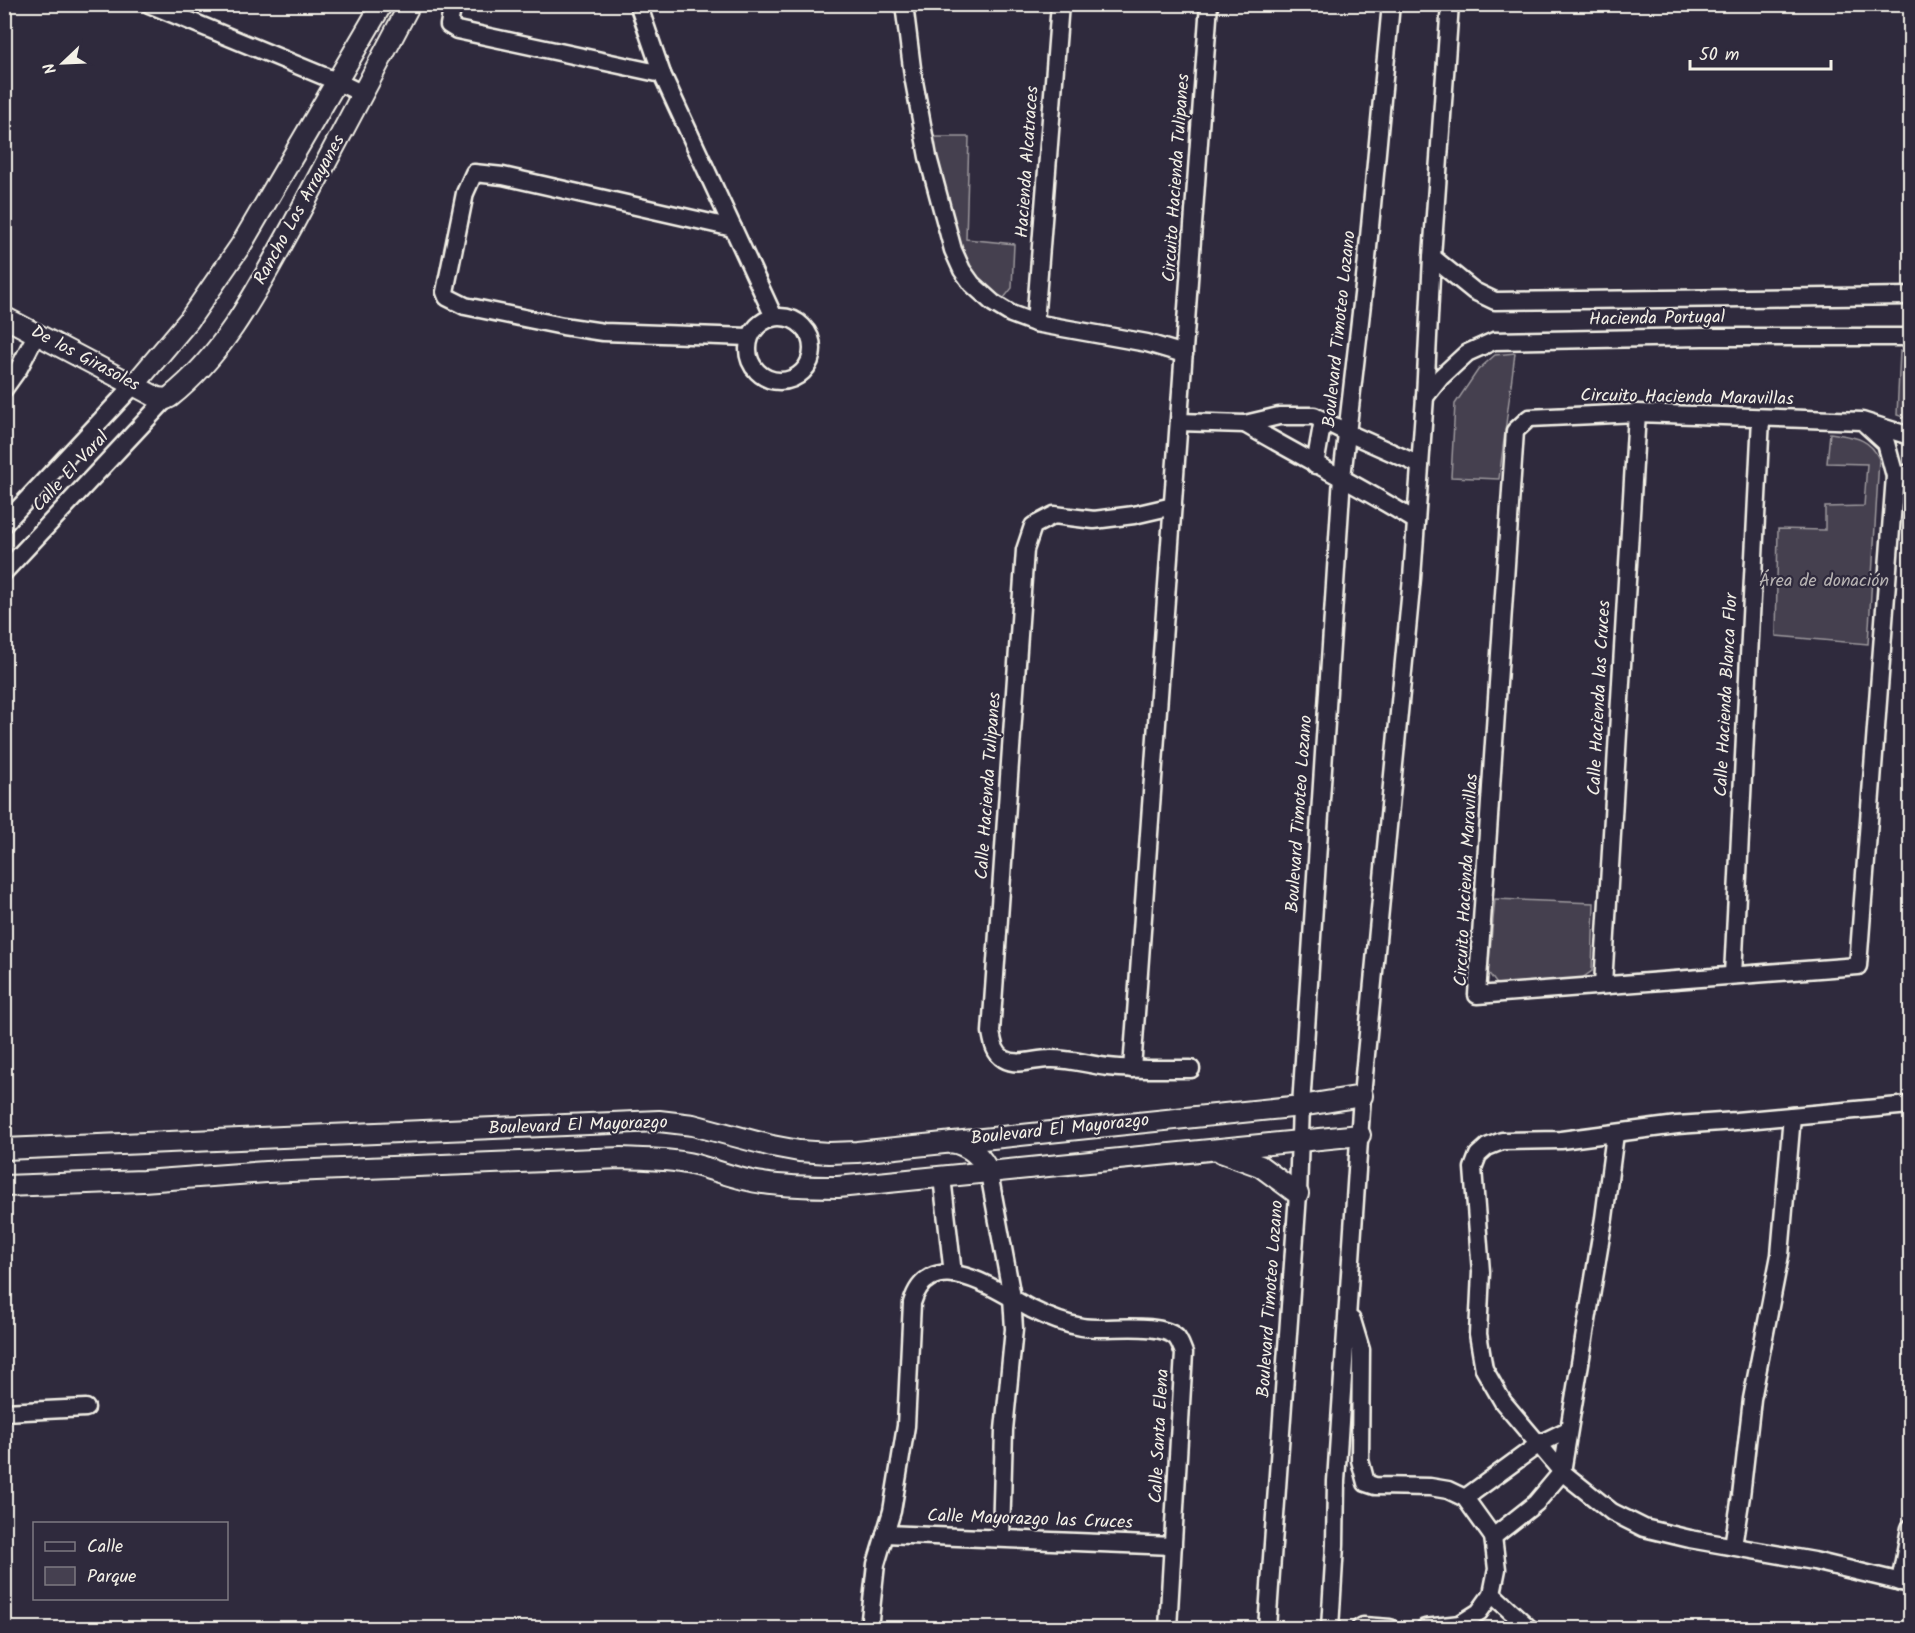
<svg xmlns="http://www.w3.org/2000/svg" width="1915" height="1633" viewBox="0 0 1915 1633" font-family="Kalam,sans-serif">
  <rect width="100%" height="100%" fill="#2f2a3d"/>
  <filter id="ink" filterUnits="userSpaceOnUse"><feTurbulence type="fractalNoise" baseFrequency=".0167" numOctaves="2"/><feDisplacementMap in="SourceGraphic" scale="12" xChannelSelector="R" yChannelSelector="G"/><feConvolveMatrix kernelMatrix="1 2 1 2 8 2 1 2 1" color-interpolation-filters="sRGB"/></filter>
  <g filter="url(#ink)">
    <g fill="#454050" stroke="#9c989c" stroke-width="1.5">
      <polygon points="924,137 969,137 966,239 1014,244 1012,288 1004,298 998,297 986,290 961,258"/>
      <polygon points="1900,351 1910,354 1910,419 1897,415"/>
      <polygon points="1515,353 1499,479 1451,477 1455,404 1478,370 1495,355"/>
      <path d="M1830 433C1852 437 1870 437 1879 459L1868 644 1776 636 1778 529 1825 530V507L1864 506 1867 464 1827 463Z"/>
      <polygon points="1495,899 1594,903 1592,971 1575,983 1501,986 1496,983 1488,972"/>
    </g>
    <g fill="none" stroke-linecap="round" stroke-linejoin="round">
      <g stroke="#f4f1e8" stroke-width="21">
        <g id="minor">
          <polyline points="149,4 338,82 363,94"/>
          <polyline points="453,4 449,25 457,30 662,74"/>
          <polyline points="638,4 662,74 774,317"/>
          <polyline points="904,4 913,76 928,157 953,250 962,270 972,284 993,303 1011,314 1035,323 1147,343 1184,354"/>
          <polyline points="733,228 503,176 474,173 465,193 445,292 447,297 465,306 563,326 603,332 749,337"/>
          <polyline points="1432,257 1474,291 1495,301 1910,296"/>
          <circle cx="780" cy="349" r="32"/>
          <polyline points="1035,323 1060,4"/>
          <polyline points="4,389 19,368 37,333"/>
          <polyline points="1425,397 1441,377 1467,353 1494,341 1703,337 1910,337"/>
          <polyline points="1862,421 1886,443 1895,476 1858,966 1477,995 1515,431 1529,418 1637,413 1862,421 1910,436"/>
          <polyline points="1179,422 1245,424 1279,416 1314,416 1348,433 1420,465"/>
          <path d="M1245 424C1301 457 1360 486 1416 521"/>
          <polyline points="1315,465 1323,420"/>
          <polyline points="1895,476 1910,473"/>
          <path d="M1173 506 1134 515 1094 520 1054 515 1033 526 1025 550 991 1032C993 1042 994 1053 1004 1059 1017 1067 1035 1059 1049 1059 1069 1058 1089 1065 1108 1067 1136 1070 1163 1069 1191 1069"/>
          <polyline points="4,524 134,385"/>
          <polyline points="4,572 166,399"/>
          <polyline points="1733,975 1761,418"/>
          <polyline points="1603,985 1637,413"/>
          <polyline points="1132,1069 1209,4"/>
          <polyline points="1910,1105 1736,1121 1677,1125 1561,1140 1502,1141 1487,1147 1478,1155 1473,1168 1481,1272 1478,1334 1484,1369 1503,1402 1562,1472 1612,1512 1644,1528 1690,1539 1814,1561 1910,1584"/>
          <polyline points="989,1173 1012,1297 1014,1329 1004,1430 1001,1538"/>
          <polyline points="942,1177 953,1274"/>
          <polyline points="1352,1320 1361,1350 1360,1460 1366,1483 1375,1486 1430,1487 1448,1490 1465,1498 1493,1537 1497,1569 1492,1594 1479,1612 1460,1624 1425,1628"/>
          <polyline points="4,1412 86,1408"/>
          <polyline points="1465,1498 1539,1444 1568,1430"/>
          <polyline points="885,1534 1173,1546"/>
          <polyline points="1493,1537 1536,1503 1562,1472 1604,1218 1615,1134"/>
          <polyline points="1733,1546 1741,1496 1752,1399 1780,1255 1792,1116"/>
          <polyline points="1900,1582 1910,1528"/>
          <polyline points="1492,1594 1529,1628"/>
          <path d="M869 1628 876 1564 892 1511 906 1426 912 1303C930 1242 999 1292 1031 1309 1047 1317 1064 1324 1082 1327 1106 1331 1159 1321 1176 1337 1180 1341 1182 1349 1184 1353L1168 1628"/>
          <polyline points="1267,1628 1298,1194 1301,1106 1342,477 1366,269 1391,4"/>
          <polyline points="1330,1628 1335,1545 1336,1481 1362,1096 1412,578 1425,397 1432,257 1450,4"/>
          <polyline points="1360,1628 1363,1626 1390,1628"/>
        </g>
      </g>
      <g stroke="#f4f1e8" stroke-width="24">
        <g id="tertiary">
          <path d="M4 317 158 398 166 399 170 397C227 352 260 284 294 223 333 150 371 77 410 4"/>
          <polyline points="134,385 189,320 241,245 382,4"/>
          <path d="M952 1142C970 1146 982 1156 989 1173"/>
          <polyline points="4,1149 659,1121 693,1125 772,1146 799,1151 829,1153 857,1152 1301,1106 1362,1096"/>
          <polyline points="1221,1152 1260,1166 1298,1194"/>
          <path d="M4 1186 143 1181 266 1172 621 1158C646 1159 672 1159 696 1165 718 1171 740 1180 763 1183 788 1187 813 1187 838 1187L1360 1135"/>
        </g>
      </g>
      <use href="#minor" stroke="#2f2a3d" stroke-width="16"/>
      <use href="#tertiary" stroke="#2f2a3d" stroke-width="20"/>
    </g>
  </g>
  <g text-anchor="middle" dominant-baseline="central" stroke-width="4.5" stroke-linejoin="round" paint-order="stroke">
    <g font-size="18" fill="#f4f1e8" stroke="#2f2a3d">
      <text transform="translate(1028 162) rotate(-86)">Hacienda Alcatraces</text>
      <text transform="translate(1177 178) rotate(-86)">Circuito Hacienda Tulipanes</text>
      <text transform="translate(300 210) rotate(-61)">Rancho Los Arrayanes</text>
      <text transform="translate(1657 319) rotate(-1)">Hacienda Portugal</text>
      <text transform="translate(1340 329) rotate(-84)">Boulevard Timoteo Lozano</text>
      <text transform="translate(85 359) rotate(28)">De los Girasoles</text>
      <text transform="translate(1687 398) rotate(1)">Circuito Hacienda Maravillas</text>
      <text transform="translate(71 472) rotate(-47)">Calle El Varal</text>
      <text transform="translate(1727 695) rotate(-87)">Calle Hacienda Blanca Flor</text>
      <text transform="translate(1600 698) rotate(-87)">Calle Hacienda las Cruces</text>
      <text transform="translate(989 786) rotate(-86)">Calle Hacienda Tulipanes</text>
      <text transform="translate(1300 814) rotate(-86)">Boulevard Timoteo Lozano</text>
      <text transform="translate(1467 880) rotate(-87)">Circuito Hacienda Maravillas</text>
      <text transform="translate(578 1126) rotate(-2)">Boulevard El Mayorazgo</text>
      <text transform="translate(1060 1130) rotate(-6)">Boulevard El Mayorazgo</text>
      <text transform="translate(1271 1299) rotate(-86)">Boulevard Timoteo Lozano</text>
      <text transform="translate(1160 1436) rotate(-87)">Calle Santa Elena</text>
      <text transform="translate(1030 1520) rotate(2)">Calle Mayorazgo las Cruces</text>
    </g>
    <g font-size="18" fill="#b7b3b3" stroke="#2f2a3d">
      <text x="1824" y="581">Área de donación</text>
    </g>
  </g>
  <rect width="1915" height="1633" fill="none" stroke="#2f2a3d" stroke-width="24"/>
  <rect x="12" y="12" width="1891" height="1609" fill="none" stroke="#f4f1e8" stroke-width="2" filter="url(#ink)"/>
  <rect x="33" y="1522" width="195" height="78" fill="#2f2a3d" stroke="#7e7a81" stroke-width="1.5"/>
  <rect x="45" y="1542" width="30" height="9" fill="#2f2a3d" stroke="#7e7a81" stroke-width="1.5"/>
  <text x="87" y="1552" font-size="18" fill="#f4f1e8">Calle</text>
  <rect x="45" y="1567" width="30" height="18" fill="#454050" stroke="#7e7a81" stroke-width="1.5"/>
  <text x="87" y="1582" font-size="18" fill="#f4f1e8">Parque</text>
  <g transform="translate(63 63) rotate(247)" stroke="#2f2a3d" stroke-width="4.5" paint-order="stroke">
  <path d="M0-4.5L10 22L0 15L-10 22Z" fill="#f4f1e8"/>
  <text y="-9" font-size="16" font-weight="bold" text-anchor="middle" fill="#f4f1e8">N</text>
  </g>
  <path d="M1690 60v9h141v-9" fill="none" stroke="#f4f1e8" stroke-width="3"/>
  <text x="1699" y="60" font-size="18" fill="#f4f1e8" stroke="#2f2a3d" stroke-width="4.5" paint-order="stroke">50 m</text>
</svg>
